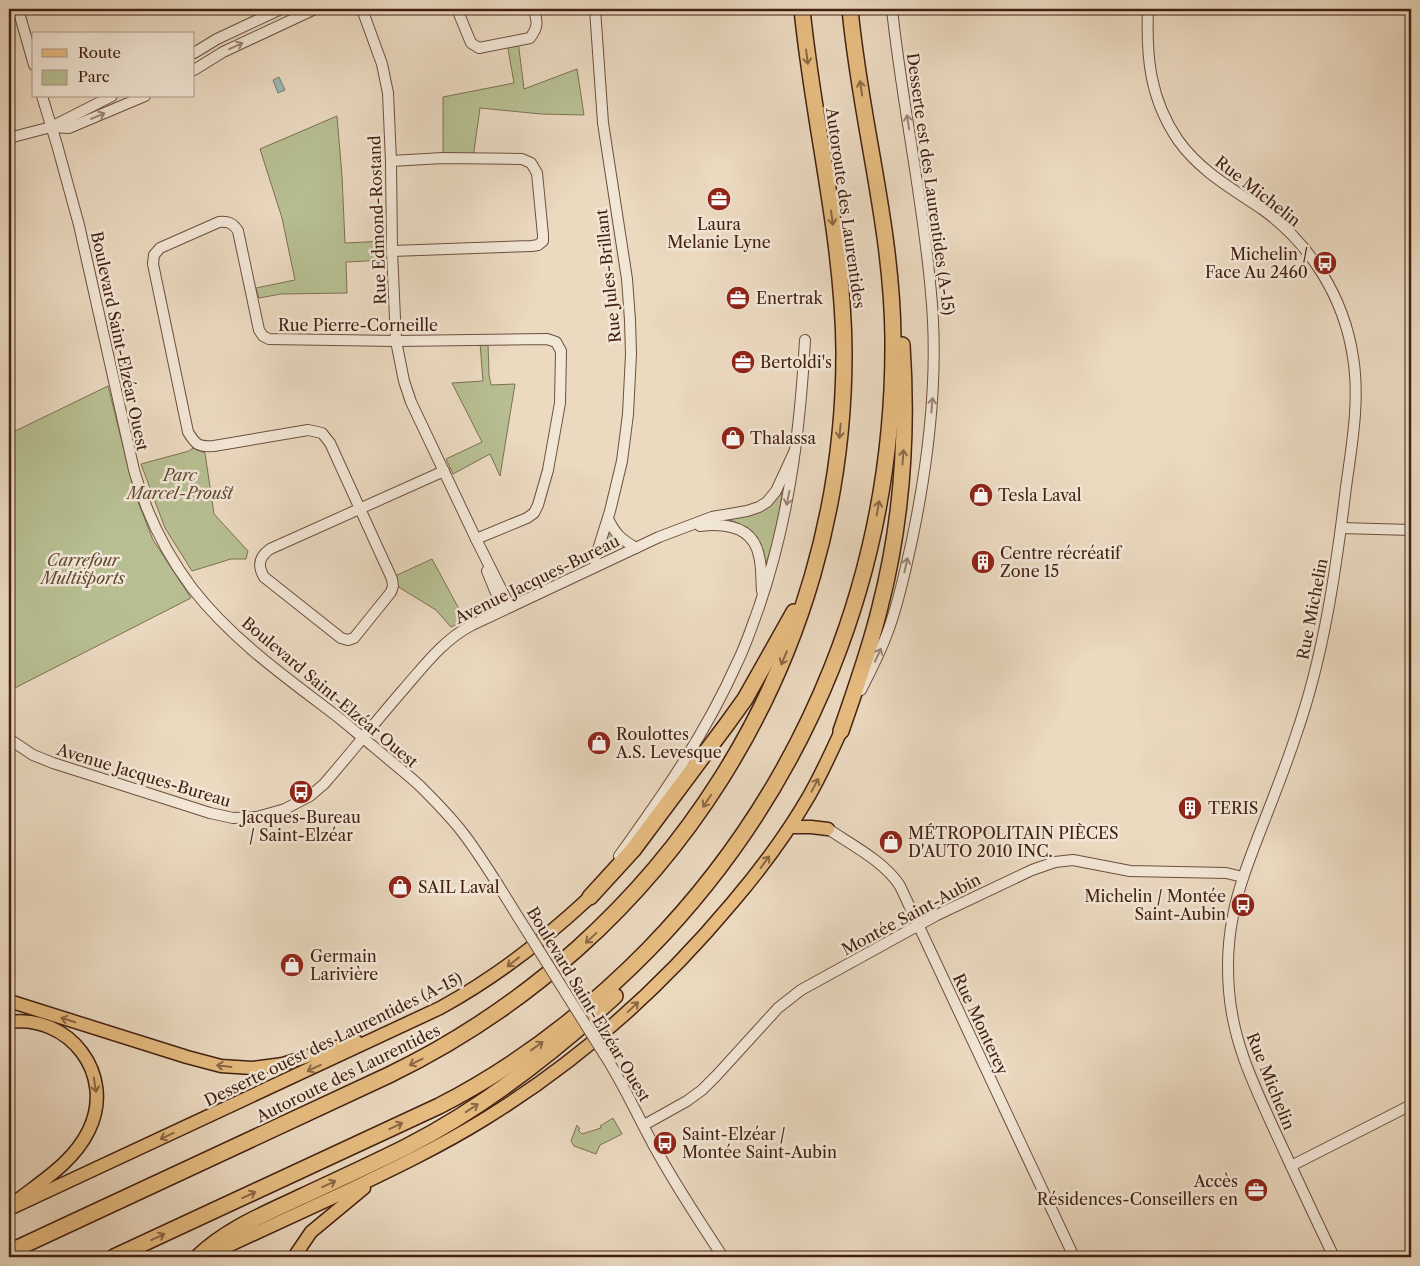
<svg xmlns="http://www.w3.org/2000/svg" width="1420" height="1266" viewBox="0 0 1420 1266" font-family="'Libre Caslon Text',serif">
  <rect width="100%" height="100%" fill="#ebd9c0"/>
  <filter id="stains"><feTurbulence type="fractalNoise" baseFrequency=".004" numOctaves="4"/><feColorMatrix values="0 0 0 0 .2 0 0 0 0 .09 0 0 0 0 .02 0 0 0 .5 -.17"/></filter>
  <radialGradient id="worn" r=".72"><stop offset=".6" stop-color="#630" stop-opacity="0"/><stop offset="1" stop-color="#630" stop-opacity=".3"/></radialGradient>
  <g fill="#b7bf92" stroke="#7d7052">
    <polygon points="518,41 524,89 577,69 584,115 541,114 480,108 473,158 443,158 443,97 514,83 507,43"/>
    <polygon points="337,116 342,176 345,243 385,241 385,260 346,262 347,293 281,294 259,298 256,288 295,280 282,218 260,149"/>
    <polygon points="480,343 488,343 489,375 491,385 515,384 500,476 490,454 453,474 446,459 482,442 452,383 483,381"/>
    <polygon points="108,386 135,494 153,540 191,598 9,691 9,434"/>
    <polygon points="193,448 205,453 214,514 248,551 246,559 231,559 192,571 165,528 141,464 189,451"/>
    <path d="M781 493 782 494C779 519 773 543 765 567 756 547 753 526 729 520L728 518C750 515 768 512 781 493Z"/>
    <polygon points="609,533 611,533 615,539 620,543 620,545 605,552 603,551"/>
    <polygon points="432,559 465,620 451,627 436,610 397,586 395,576"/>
    <polygon points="613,1118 622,1134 600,1145 596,1154 574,1146 571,1141 577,1125 580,1129 578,1130 582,1134 601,1128 600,1126"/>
  </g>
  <polygon fill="#99b9b8" stroke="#777c76" points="279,77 285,90 278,93 273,80"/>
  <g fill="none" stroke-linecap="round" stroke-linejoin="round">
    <g stroke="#6d4f3e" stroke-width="12">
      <g id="minor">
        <polyline points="18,9 34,65"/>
        <polyline points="362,9 382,64 388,93 391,161 392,251 396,341 404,381 411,402 476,539 510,607"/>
        <path d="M457 9 471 43 479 48 530 38C539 26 537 22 534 9"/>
        <polyline points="595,9 603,123 627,279 630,320 631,354 628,414 622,461 610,511 595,559 596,566"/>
        <path d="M1148 9C1146 57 1150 99 1178 140 1200 171 1231 188 1262 209 1311 244 1344 298 1353 357 1360 400 1352 444 1346 487 1336 570 1324 655 1296 735 1285 769 1271 803 1258 837 1248 863 1238 889 1233 916 1228 940 1227 966 1229 991 1233 1041 1252 1081 1273 1127 1293 1170 1313 1214 1334 1257"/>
        <polyline points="194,53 217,39 281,9"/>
        <polyline points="194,70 223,52 315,9"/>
        <path d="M42 96 57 145 79 225 134 470C146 513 165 552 192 588 230 637 281 674 330 711 345 722 359 735 374 747 389 760 405 772 420 786 435 801 450 816 463 833 486 863 505 897 525 928"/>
        <polyline points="52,127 69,128 145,96"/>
        <polyline points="9,138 51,127 112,96"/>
        <polyline points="391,161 443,158 522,159 531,163 537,173 543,235 543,241 538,245 532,246 392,251"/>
        <path d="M444 471 270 549C259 557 257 565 264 577L341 638 348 640 354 638 391 592 393 586 392 579 330 443 322 433 308 430 214 446C198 447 196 445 188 432L153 264 154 255 160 248 219 222C228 221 233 223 238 231L259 330 263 336 269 339 396 341 547 339 556 342 561 351 560 403 548 470 538 505 534 513 527 518 476 539"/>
        <path d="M608 519C616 535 621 539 636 548"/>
        <path d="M700 526C725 523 753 526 759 556 762 567 761 580 762 591"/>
        <polyline points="1341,528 1411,530"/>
        <polyline points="487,571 503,610"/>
        <path d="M861 690C871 670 881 651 888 631 899 602 905 571 912 540 929 459 939 375 931 293 923 198 902 104 892 9"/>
        <path d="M9 739 33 755 53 763 210 813 233 818 257 817 285 809 310 796 324 784C351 753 376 721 403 690 424 666 443 640 472 625L659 537 712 517 747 511 759 507 767 502 776 491 795 450"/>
        <path d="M828 829C852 845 885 862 900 886L1074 1257"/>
        <path d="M619 856C663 795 706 733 737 663 746 645 752 626 759 607 789 519 800 432 805 340"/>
        <path d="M604 1054C623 1083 637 1115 654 1146 675 1184 699 1221 723 1257"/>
        <polyline points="644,1125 687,1101 702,1090 717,1075 778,1008 801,990 937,915 1032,870 1055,862 1073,860 1130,871 1226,873 1243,877"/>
        <polyline points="1291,1166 1411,1105"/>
      </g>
    </g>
    <g stroke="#432112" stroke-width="15">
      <g id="major">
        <polyline points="790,827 811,827 828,829"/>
        <polyline points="9,1001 187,1057 221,1066 252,1068 283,1064 356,1041"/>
        <path d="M9 1022C69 1014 116 1074 89 1130 74 1161 45 1179 19 1199"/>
        <path d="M9 1209 440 1008C495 978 544 940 590 897"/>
        <path d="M204 1257C252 1235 300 1213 347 1191 393 1169 439 1147 483 1120 578 1062 661 988 732 903 761 869 787 834 809 796 821 775 831 753 841 731"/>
        <polyline points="294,1257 311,1232 364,1188"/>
      </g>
    </g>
    <g stroke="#432112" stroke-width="18">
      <g id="highway">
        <path d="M841 731C855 690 870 649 880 607 902 522 908 433 902 345"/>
        <polyline points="590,897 633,850 727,724 745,699 794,612"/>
        <path d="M9 1252 389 1075C667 940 845 661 844 351 843 236 813 123 802 9"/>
        <path d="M114 1257 439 1106C517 1066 587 1012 648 950 809 785 895 568 893 338 892 226 860 119 850 9"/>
        <path d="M198 1257C227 1229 267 1213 303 1196 337 1180 372 1164 406 1147 483 1108 552 1054 615 996"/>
      </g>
    </g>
    <use href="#minor" stroke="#f2e6d6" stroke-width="10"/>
    <use href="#major" stroke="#e6bc80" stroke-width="12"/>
    <use href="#highway" stroke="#e6bc80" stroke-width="15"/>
    <g stroke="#6d4f3e" stroke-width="12" stroke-linecap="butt">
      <polyline id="minor-bridge" points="525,928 604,1054"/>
    </g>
    <use href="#minor-bridge" stroke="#f2e6d6" stroke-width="10"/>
  </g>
  <defs><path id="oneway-shaft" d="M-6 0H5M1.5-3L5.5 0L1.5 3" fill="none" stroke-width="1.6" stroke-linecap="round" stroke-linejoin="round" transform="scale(1.25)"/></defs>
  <g stroke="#9a8474">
    <use href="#oneway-shaft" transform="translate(236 46) rotate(-25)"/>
    <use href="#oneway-shaft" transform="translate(98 116) rotate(-23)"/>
    <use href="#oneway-shaft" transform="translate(908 122) rotate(-99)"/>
    <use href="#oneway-shaft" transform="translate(932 405) rotate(-85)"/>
    <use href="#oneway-shaft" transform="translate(788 498) rotate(101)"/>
    <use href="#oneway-shaft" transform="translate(906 565) rotate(-77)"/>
    <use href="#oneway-shaft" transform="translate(878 655) rotate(-65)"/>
  </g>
  <g stroke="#8c6744">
    <use href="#oneway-shaft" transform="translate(807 57) rotate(83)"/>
    <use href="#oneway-shaft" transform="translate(861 88) rotate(-99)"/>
    <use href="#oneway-shaft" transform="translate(832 218) rotate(82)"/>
    <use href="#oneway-shaft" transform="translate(840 431) rotate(95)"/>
    <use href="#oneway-shaft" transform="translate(903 457) rotate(-86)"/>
    <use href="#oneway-shaft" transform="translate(878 508) rotate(-80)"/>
    <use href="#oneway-shaft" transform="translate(784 658) rotate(113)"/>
    <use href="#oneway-shaft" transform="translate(815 785) rotate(-62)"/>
    <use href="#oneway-shaft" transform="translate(707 801) rotate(124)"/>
    <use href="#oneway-shaft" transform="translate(765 862) rotate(-54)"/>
    <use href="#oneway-shaft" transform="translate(591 938) rotate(137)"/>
    <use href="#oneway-shaft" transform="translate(513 962) rotate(142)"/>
    <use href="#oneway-shaft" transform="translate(633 1007) rotate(-43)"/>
    <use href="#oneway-shaft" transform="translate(68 1020) rotate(-162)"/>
    <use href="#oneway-shaft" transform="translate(537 1046) rotate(-36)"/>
    <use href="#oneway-shaft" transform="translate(416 1062) rotate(153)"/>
    <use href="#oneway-shaft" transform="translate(224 1066) rotate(-173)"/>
    <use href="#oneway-shaft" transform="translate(314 1068) rotate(155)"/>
    <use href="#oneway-shaft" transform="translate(95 1085) rotate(81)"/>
    <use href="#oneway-shaft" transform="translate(472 1108) rotate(-33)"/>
    <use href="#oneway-shaft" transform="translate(396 1126) rotate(-25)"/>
    <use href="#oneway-shaft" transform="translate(167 1136) rotate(155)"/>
    <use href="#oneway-shaft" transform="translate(329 1184) rotate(-25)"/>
    <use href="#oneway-shaft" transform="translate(249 1195) rotate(-25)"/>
    <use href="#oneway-shaft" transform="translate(158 1237) rotate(-25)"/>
  </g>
  <defs>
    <g id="office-disc" transform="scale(1.25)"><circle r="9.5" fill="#8f2418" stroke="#f2e6d6"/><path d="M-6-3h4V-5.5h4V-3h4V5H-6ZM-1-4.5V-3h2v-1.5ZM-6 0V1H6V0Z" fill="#fff"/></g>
    <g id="bus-disc" transform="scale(1.25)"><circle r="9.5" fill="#8f2418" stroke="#f2e6d6"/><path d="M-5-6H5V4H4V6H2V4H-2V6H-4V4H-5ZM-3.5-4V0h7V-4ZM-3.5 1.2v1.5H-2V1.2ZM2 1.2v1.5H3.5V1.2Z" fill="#fff"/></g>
    <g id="shop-disc" transform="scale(1.25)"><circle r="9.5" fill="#8f2418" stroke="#f2e6d6"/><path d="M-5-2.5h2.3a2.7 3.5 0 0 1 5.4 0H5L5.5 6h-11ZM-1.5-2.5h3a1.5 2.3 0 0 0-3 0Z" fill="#fff"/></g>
    <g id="building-disc" transform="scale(1.25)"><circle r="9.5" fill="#8f2418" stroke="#f2e6d6"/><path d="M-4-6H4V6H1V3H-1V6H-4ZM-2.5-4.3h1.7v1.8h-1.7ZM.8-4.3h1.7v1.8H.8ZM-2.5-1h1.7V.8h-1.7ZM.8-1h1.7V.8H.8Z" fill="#fff"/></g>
  </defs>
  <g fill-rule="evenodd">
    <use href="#office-disc" x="719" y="199"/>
    <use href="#bus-disc" x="1325" y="263"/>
    <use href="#office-disc" x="738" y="298"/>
    <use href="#office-disc" x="743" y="362"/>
    <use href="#shop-disc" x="733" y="438"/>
    <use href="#shop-disc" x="981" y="495"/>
    <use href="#building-disc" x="983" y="562"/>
    <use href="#shop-disc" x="599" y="743"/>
    <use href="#bus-disc" x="301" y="792"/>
    <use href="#building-disc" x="1190" y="808"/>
    <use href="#shop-disc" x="891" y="842"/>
    <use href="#shop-disc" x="400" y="887"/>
    <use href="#bus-disc" x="1243" y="905"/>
    <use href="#shop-disc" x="292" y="965"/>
    <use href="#bus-disc" x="665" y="1143"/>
    <use href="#office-disc" x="1256" y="1190"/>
  </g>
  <g text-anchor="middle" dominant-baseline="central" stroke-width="5" stroke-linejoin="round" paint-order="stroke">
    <g font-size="16" fill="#432112" stroke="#f2e6d6">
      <text transform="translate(931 184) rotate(82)">Desserte est des Laurentides (A-15)</text>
      <text transform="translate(1258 191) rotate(38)">Rue Michelin</text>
      <text transform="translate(846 208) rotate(82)">Autoroute des Laurentides</text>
      <text transform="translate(377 220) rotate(-92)">Rue Edmond-Rostand</text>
      <text transform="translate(608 276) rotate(-96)">Rue Jules-Brillant</text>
      <text x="358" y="325">Rue Pierre-Corneille</text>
      <text transform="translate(120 341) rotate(78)">Boulevard Saint-Elzéar Ouest</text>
      <text transform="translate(537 579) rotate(-26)">Avenue Jacques-Bureau</text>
      <text transform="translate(1312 609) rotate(-79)">Rue Michelin</text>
      <text transform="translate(330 692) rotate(40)">Boulevard Saint-Elzéar Ouest</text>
      <text transform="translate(144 775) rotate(17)">Avenue Jacques-Bureau</text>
      <text transform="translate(911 914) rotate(-28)">Montée Saint-Aubin</text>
      <text transform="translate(589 1004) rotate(59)">Boulevard Saint-Elzéar Ouest</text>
      <text transform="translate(981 1024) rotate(65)">Rue Monterey</text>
      <text transform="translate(333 1039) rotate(-26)">Desserte ouest des Laurentides (A-15)</text>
      <text transform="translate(348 1073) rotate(-26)">Autoroute des Laurentides</text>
      <text transform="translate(1271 1081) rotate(68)">Rue Michelin</text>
    </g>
    <g font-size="16" fill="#432112" stroke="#f2e6d6" text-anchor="start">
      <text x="719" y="224" text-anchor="middle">Laura<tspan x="719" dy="18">Melanie Lyne</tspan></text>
      <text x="1308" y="254" text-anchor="end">Michelin /<tspan x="1308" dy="18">Face Au 2460</tspan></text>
      <text x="756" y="298">Enertrak</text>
      <text x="760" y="362">Bertoldi's</text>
      <text x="750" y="438">Thalassa</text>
      <text x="998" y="495">Tesla Laval</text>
      <text x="1000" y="553">Centre récréatif<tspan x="1000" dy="18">Zone 15</tspan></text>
      <text x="616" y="734">Roulottes<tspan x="616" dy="18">A.S. Levesque</tspan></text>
      <text x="1208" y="808">TERIS</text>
      <text x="301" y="817" text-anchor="middle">Jacques-Bureau<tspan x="301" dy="18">/ Saint-Elzéar</tspan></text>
      <text x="908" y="833">MÉTROPOLITAIN PIÈCES<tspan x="908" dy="18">D'AUTO 2010 INC.</tspan></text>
      <text x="418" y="887">SAIL Laval</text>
      <text x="1226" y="896" text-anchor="end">Michelin / Montée<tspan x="1226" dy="18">Saint-Aubin</tspan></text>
      <text x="310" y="956">Germain<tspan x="310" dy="18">Larivière</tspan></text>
      <text x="682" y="1134">Saint-Elzéar /<tspan x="682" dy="18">Montée Saint-Aubin</tspan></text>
      <text x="1238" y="1181" text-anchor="end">Accès<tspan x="1238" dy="18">Résidences-Conseillers en</tspan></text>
    </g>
    <g font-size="16" font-style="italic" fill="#604832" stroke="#f2e6d6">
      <text x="180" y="475">Parc<tspan x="180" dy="18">Marcel-Proust</tspan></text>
      <text x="83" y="560">Carrefour<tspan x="83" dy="18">Multisports</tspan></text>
    </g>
  </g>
  <rect width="1420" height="1266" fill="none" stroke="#ebd9c0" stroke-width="30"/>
  <rect x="10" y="10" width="1400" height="1246" fill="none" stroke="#432112" stroke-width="2.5"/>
  <rect x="15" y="15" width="1390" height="1236" fill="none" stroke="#432112"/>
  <rect x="32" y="32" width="162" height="65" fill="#f2e6d6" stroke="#ac9788"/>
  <rect x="42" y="49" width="25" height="8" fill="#e6bc80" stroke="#ac9788"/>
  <text x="78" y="58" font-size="15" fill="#432112">Route</text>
  <rect x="42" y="70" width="25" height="15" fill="#b7bf92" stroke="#ac9788"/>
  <text x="78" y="82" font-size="15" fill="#432112">Parc</text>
  <rect width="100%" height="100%" filter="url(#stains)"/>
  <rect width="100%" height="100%" fill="url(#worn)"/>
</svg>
